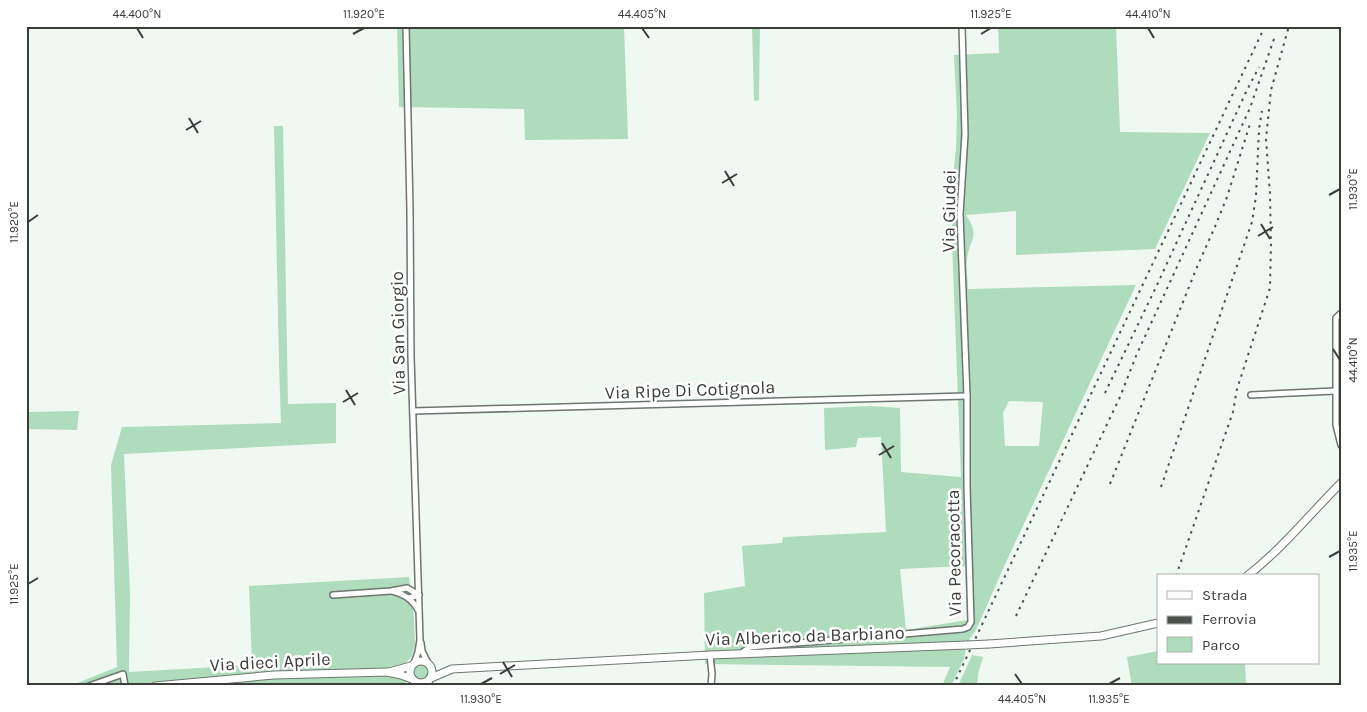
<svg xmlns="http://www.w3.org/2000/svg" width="1367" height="712" viewBox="0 0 1367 712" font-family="Karla,sans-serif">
  <rect width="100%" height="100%" fill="#eff9f2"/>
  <g fill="#afdcbc" fill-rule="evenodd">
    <polygon points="397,26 624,26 628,139 525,140 524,109 399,107"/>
    <polygon points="752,26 760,26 759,100 754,101"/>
    <path d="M998 26H1116L1120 132 1210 133 1155 249 1016 255V211L966 215C982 238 968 239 967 261 966 270 968 280 968 289L1136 285 1007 560 976 630 970 638 966 649 964 659 951 686H942L950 667 705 664 704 593 745 586 742 546 782 543 783 537 886 532 881 437 858 438 856 447 825 450 824 408 871 406 900 408 901 472 961 477 952 243V188L956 148 957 114 954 55 999 53ZM1009 401 1043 402 1039 446H1005L1003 413ZM965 566 967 620 906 630 900 569Z"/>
    <polygon points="274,126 283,126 288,404 336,403 336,443 124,454 130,594 129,672 252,665 249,586 409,577 414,619 415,644 412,656 406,663 406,686 70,686 117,667 111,465 122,427 281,423 279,364"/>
    <polygon points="79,411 77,430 26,429 26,412"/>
    <polygon points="1158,651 1158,663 1245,663 1246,686 1132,686 1127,657"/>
    <polygon points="972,655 983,657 978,674 977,686 958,686"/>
    <circle cx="421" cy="672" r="7"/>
  </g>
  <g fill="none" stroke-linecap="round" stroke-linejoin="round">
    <g stroke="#6d7670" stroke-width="8">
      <g id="minor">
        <polyline points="406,26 410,210 411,357 420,640 418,652 414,664"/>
        <polyline points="1341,313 1336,318 1336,425 1341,445"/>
        <polyline points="1251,395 1335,391"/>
        <polyline points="413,411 967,396"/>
        <path d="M392 591C404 594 412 599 418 610"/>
        <polyline points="333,595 391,591 407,588 419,595 409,598"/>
        <polyline points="421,643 422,651 428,663"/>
        <polyline points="740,654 750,647 963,629 968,627 971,622 967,487 967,396 960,214 965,134 962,26"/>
        <polyline points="710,655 712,674 711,686"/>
        <polyline points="89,686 123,674 125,686"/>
      </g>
    </g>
    <g stroke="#6d7670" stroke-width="9">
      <g id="tertiary">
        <polyline points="415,681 416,686"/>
        <polyline points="428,686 429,680"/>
      </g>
    </g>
    <g stroke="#6d7670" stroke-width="9">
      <g id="secondary">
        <path d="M1247 576C1283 548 1309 515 1341 483"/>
        <polyline points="989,644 1101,636 1158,623"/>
        <circle cx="421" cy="672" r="11"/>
        <polyline points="389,672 411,666"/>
        <polyline points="431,678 452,669 710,655 967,645"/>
        <polyline points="155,686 274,675 387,672 401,675 412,679"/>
      </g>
    </g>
    <use href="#minor" stroke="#fff" stroke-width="5"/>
    <use href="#tertiary" stroke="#fff" stroke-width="6"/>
    <use href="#secondary" stroke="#fff" stroke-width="7"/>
    <g stroke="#4c504d" stroke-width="2" stroke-dasharray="2.5 5" stroke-linecap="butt">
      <polyline points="1105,393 1157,285 1246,92 1259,67"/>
      <polyline points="1110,484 1197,267 1214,229 1227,197 1250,124"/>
      <polyline points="1161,487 1252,222 1256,196 1259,129 1262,111"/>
      <polyline points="1176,576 1233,412 1237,389 1270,288 1271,242 1270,194 1266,139 1271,90 1289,26"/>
      <polyline points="1016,616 1120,397 1136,356 1250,108 1275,36"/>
      <polyline points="953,686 1265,26"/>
    </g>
    <g stroke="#6d7670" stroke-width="9" stroke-linecap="butt">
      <polyline id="secondary-bridge" points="967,645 989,644"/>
    </g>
    <use href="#secondary-bridge" stroke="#fff" stroke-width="7"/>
  </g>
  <path fill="none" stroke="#3a3d3a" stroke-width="2" d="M137 28 143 38M642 28 649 38M1148 28 1154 38M353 34 364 28M981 34 991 28M189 118 198 133M186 130 201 121M725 171 734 186M722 183 737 174M1329 195 1340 189M28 222 38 215M1261 224 1270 239M1258 236 1273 227M1333 349 1340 360M346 390 355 405M343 402 358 393M882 443 891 458M879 455 894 446M1329 557 1340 551M28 584 38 578M503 662 512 677M500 674 515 665M1015 674 1022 684M481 684 492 678M1109 684 1120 678"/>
  <g text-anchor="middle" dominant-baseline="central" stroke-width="5" stroke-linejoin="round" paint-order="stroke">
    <g font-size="18" fill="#3a3d3a" stroke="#fff">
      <text transform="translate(949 211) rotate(-89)">Via Giudei</text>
      <text transform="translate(398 333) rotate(-91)">Via San Giorgio</text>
      <text transform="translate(690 390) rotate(-2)">Via Ripe Di Cotignola</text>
      <text transform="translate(954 553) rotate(-91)">Via Pecoracotta</text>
      <text transform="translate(805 636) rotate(-2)">Via Alberico da Barbiano</text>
      <text transform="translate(270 662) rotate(-3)">Via dieci Aprile</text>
    </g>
  </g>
  <rect width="1367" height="712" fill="none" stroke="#ffffff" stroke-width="55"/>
  <rect x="1157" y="574" width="162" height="90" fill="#ffffff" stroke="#b0b1b0"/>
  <rect x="1167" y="591" width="25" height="8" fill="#ffffff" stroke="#b0b1b0"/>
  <text x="1202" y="600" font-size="15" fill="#3a3d3a">Strada</text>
  <rect x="1167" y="616" width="25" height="8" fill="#4c504d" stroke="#b0b1b0"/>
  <text x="1202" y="624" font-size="15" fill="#3a3d3a">Ferrovia</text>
  <rect x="1167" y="637" width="25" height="15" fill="#afdcbc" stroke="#b0b1b0"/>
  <text x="1202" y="650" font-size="15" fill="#3a3d3a">Parco</text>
  <rect x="28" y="28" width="1312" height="656" fill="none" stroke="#3a3d3a" stroke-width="2"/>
  <g font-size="12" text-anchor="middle" fill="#3a3d3a">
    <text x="137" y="18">44.400°N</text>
    <text x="364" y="18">11.920°E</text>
    <text x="642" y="18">44.405°N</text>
    <text x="991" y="18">11.925°E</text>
    <text x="1148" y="18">44.410°N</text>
    <text transform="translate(1353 189) rotate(-90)" y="4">11.930°E</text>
    <text transform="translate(14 222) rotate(-90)" y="4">11.920°E</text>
    <text transform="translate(1353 360) rotate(-90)" y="4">44.410°N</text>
    <text transform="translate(1353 551) rotate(-90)" y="4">11.935°E</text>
    <text transform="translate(14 584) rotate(-90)" y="4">11.925°E</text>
    <text x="481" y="703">11.930°E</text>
    <text x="1022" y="703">44.405°N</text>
    <text x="1109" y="703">11.935°E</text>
  </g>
</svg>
